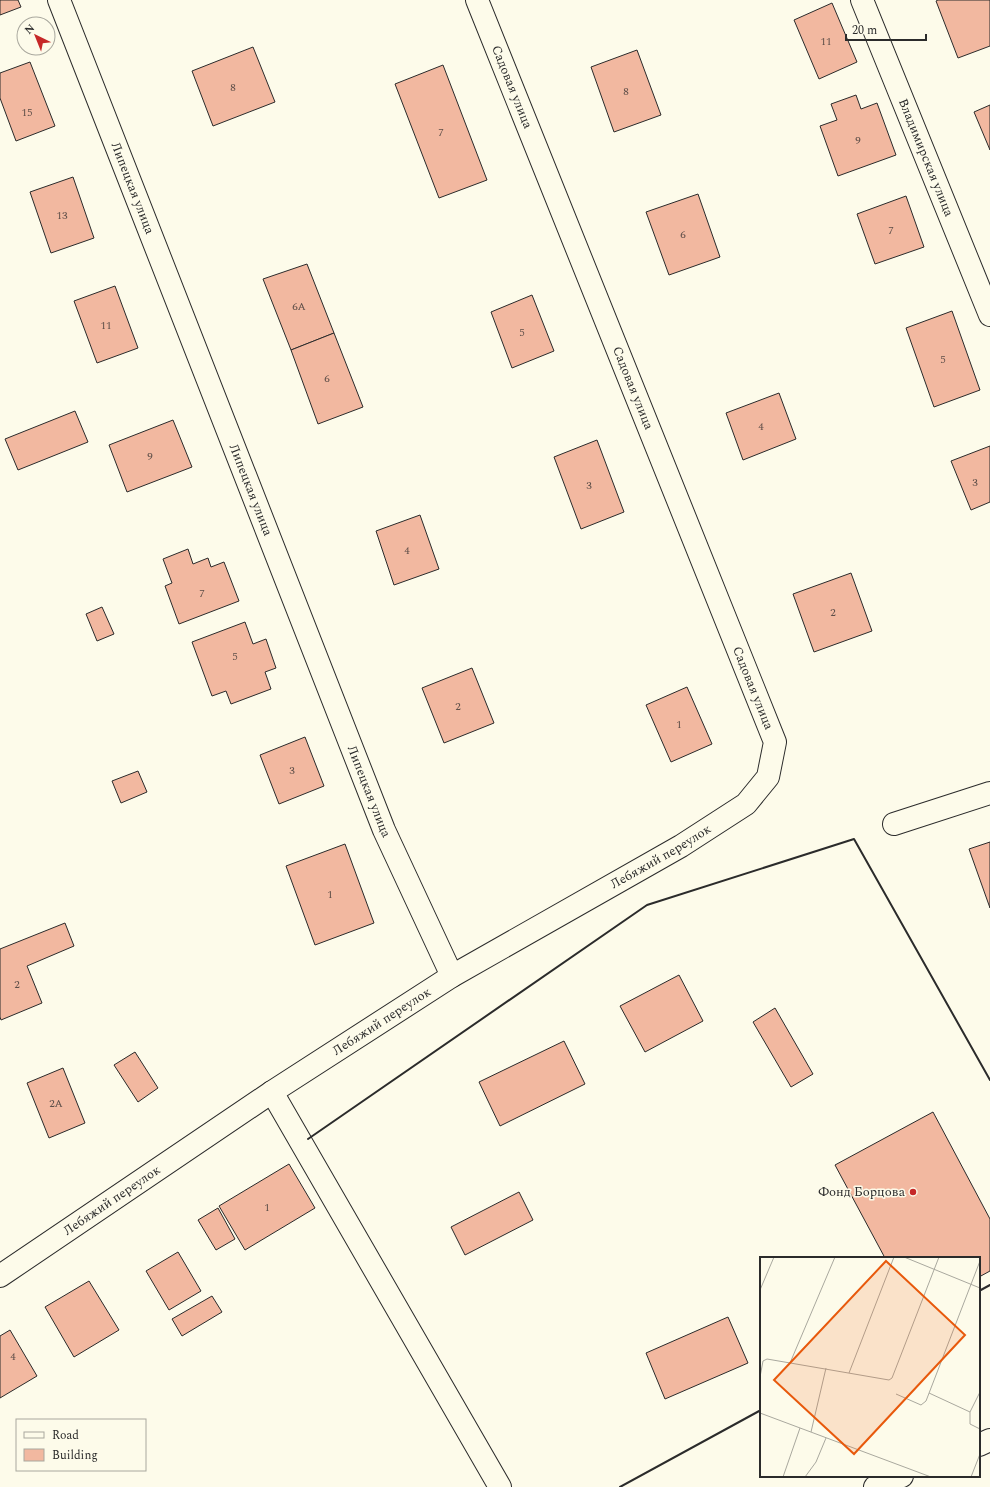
<svg xmlns="http://www.w3.org/2000/svg" width="990" height="1487" viewBox="0 0 990 1487" font-family="Spectral,serif">
  <rect width="100%" height="100%" fill="#fdfbea"/>
  <g fill="#f2b8a0" stroke="#2b2b2b">
    <polygon points="0,0 18,0 21,7 0,15"/>
    <polygon points="938,0 990,0 990,46 958,58 936,1"/>
    <polygon points="832,3 857,62 819,79 794,20"/>
    <polygon points="253,47 275,102 213,126 192,71"/>
    <polygon points="637,50 661,115 614,132 591,67"/>
    <polygon points="30,62 55,126 16,141 0,98 0,73"/>
    <polygon points="443,65 487,180 439,198 395,84"/>
    <polygon points="856,95 861,109 877,103 896,155 838,176 820,126 837,120 831,104"/>
    <polygon points="990,105 990,150 974,112"/>
    <polygon points="73,177 94,238 51,253 30,192"/>
    <polygon points="698,194 720,257 669,275 646,212"/>
    <polygon points="906,196 924,247 875,264 857,214"/>
    <polygon points="307,264 334,333 291,350 263,279"/>
    <polygon points="115,286 138,348 97,363 74,301"/>
    <polygon points="532,295 554,351 512,368 491,312"/>
    <polygon points="952,311 980,390 934,407 906,328"/>
    <polygon points="334,333 363,407 318,424 291,350"/>
    <polygon points="779,393 796,439 743,460 726,413"/>
    <polygon points="75,411 88,442 18,470 5,439"/>
    <polygon points="173,420 192,467 127,492 109,445"/>
    <polygon points="597,440 624,512 581,529 554,457"/>
    <polygon points="990,446 990,502 971,510 951,461"/>
    <polygon points="420,515 439,569 394,585 376,531"/>
    <polygon points="188,549 193,564 208,558 211,567 224,562 239,601 179,624 165,586 172,583 163,559"/>
    <polygon points="851,573 872,631 814,652 793,594"/>
    <polygon points="102,607 114,634 97,641 86,614"/>
    <polygon points="245,622 253,644 266,639 276,668 265,672 271,689 231,704 226,691 212,696 192,642"/>
    <polygon points="472,668 494,723 444,743 422,688"/>
    <polygon points="687,687 712,744 671,762 646,705"/>
    <polygon points="305,737 324,786 279,804 260,755"/>
    <polygon points="138,771 147,792 121,803 112,781"/>
    <polygon points="990,842 990,908 969,849"/>
    <polygon points="345,844 374,923 315,945 286,866"/>
    <polygon points="65,923 74,946 27,966 42,1003 1,1020 0,1017 0,949"/>
    <polygon points="679,975 703,1021 645,1052 620,1006"/>
    <polygon points="775,1008 813,1074 791,1087 753,1022"/>
    <polygon points="564,1041 585,1084 500,1126 479,1082"/>
    <polygon points="135,1052 158,1088 138,1102 114,1065"/>
    <polygon points="63,1068 85,1123 49,1138 27,1083"/>
    <polygon points="933,1112 990,1219 990,1271 979,1277 979,1258 885,1258 835,1165"/>
    <polygon points="289,1164 315,1208 245,1250 219,1206"/>
    <polygon points="519,1192 533,1220 465,1255 451,1227"/>
    <polygon points="218,1208 235,1239 216,1250 198,1220"/>
    <polygon points="178,1252 201,1291 169,1310 146,1271"/>
    <polygon points="89,1281 119,1330 74,1357 45,1307"/>
    <polygon points="212,1296 222,1312 182,1336 172,1319"/>
    <polygon points="728,1317 748,1363 665,1399 646,1353"/>
    <polygon points="10,1330 37,1376 0,1398 0,1336"/>
  </g>
  <g fill="none" stroke-linecap="round" stroke-linejoin="round">
    <g stroke="#2b2b2b" stroke-width="24">
      <g id="minor">
        <path id="s1" d="M59 0 384 830 452 976"/>
        <path id="s2" d="M862 0 990 315"/>
        <polyline points="894,824 990,793"/>
        <polyline points="272,1092 500,1487"/>
        <path id="s3" d="M0 1276 272 1092 452 976 681 846 746 804 768 777 775 742 477 0"/>
        <polyline points="979,1445 990,1440"/>
        <polyline points="875,1487 902,1476"/>
      </g>
    </g>
    <use href="#minor" stroke="#fdfbea" stroke-width="22"/>
    <g stroke="#2b2b2b" stroke-width="2">
      <polyline points="308,1139 647,905 854,839 990,1080"/>
      <polyline points="979,1291 990,1285"/>
      <polyline points="620,1487 761,1410"/>
    </g>
  </g>
  <circle fill="#c62828" stroke="#fdfbea" stroke-width="1.5" cx="913" cy="1192" r="4"/>
  <g text-anchor="middle" dominant-baseline="central" stroke-width="3" stroke-linejoin="round" paint-order="stroke">
    <g font-size="11" fill="#5d4e48">
      <text x="826" y="41">11</text>
      <text x="233" y="87">8</text>
      <text x="626" y="91">8</text>
      <text x="27" y="112">15</text>
      <text x="441" y="132">7</text>
      <text x="858" y="140">9</text>
      <text x="62" y="215">13</text>
      <text x="891" y="230">7</text>
      <text x="683" y="234">6</text>
      <text x="299" y="306">6А</text>
      <text x="106" y="325">11</text>
      <text x="522" y="332">5</text>
      <text x="943" y="359">5</text>
      <text x="327" y="378">6</text>
      <text x="761" y="426">4</text>
      <text x="150" y="456">9</text>
      <text x="975" y="482">3</text>
      <text x="589" y="485">3</text>
      <text x="407" y="550">4</text>
      <text x="202" y="593">7</text>
      <text x="833" y="612">2</text>
      <text x="235" y="656">5</text>
      <text x="458" y="706">2</text>
      <text x="679" y="724">1</text>
      <text x="292" y="770">3</text>
      <text x="330" y="894">1</text>
      <text x="17" y="984">2</text>
      <text x="56" y="1103">2А</text>
      <text x="267" y="1207">1</text>
      <text x="13" y="1356">4</text>
    </g>
    <g font-size="13" fill="#2b2b2b" stroke="#fdfbea">
      <text transform="translate(512 87) rotate(68)">Садовая улица</text>
      <text stroke="none"><textPath href="#s2" startOffset="170">Владимирская улица</textPath></text>
      <text stroke="none"><textPath href="#s1" startOffset="202">Липецкая улица</textPath></text>
      <text transform="translate(633 388) rotate(68)">Садовая улица</text>
      <text stroke="none"><textPath href="#s1" startOffset="526">Липецкая улица</textPath></text>
      <text transform="translate(753 688) rotate(68)">Садовая улица</text>
      <text stroke="none"><textPath href="#s1" startOffset="850">Липецкая улица</textPath></text>
      <text stroke="none"><textPath href="#s3" startOffset="783">Лебяжий переулок</textPath></text>
      <text stroke="none"><textPath href="#s3" startOffset="459">Лебяжий переулок</textPath></text>
      <text stroke="none"><textPath href="#s3" startOffset="135">Лебяжий переулок</textPath></text>
    </g>
    <g font-size="13" fill="#2b2b2b" stroke="#fdfbea" text-anchor="end">
      <text x="905" y="1192">Фонд Борцова</text>
    </g>
  </g>
  <g transform="translate(760 1257)">
    <rect width="220" height="220" fill="#fdfbea"/>
    <path fill="none" stroke="#a9a89e" stroke-width="1" d="M144 0 220 31M0 33 14 0M30 106 75 0M89 116 134 0M0 120 3 104 7 102 129 123 132 121 179 0M169 136 210 155V167L220 172M136 137 161 148 166 144 220 4M210 155 220 135M0 156 171 220M51 175 66 111M23 220 40 171M45 220 56 205 66 181M211 220 220 197"/>
    <path fill="#e8590c" fill-opacity="0.15" stroke="#e8590c" stroke-width="2" d="M126 4 205 78 94 197 14 123Z"/>
    <rect width="220" height="220" fill="none" stroke="#2b2b2b" stroke-width="2"/>
  </g>
  <rect x="16" y="1419" width="130" height="52" fill="#fdfbea" stroke="#a9a89e"/>
  <rect x="24" y="1432" width="20" height="6" fill="#fdfbea" stroke="#a9a89e"/>
  <text x="52" y="1439" font-size="12" fill="#2b2b2b">Road</text>
  <rect x="24" y="1449" width="20" height="12" fill="#f2b8a0" stroke="#a9a89e"/>
  <text x="52" y="1459" font-size="12" fill="#2b2b2b">Building</text>
  <g transform="translate(36 36) rotate(317)"><circle r="19" fill="#fdfbea" stroke="#a9a89e"/>
  <path d="M0-3L7 15L0 10L-7 15Z" fill="#c62828"/>
  <text y="-6" font-size="11" font-weight="bold" text-anchor="middle" fill="#2b2b2b">N</text>
  </g>
  <path d="M846 34v6h80v-6" fill="none" stroke="#2b2b2b" stroke-width="2"/>
  <text x="852" y="34" font-size="12" fill="#2b2b2b" stroke="#fdfbea" stroke-width="3" paint-order="stroke">20 m</text>
</svg>
